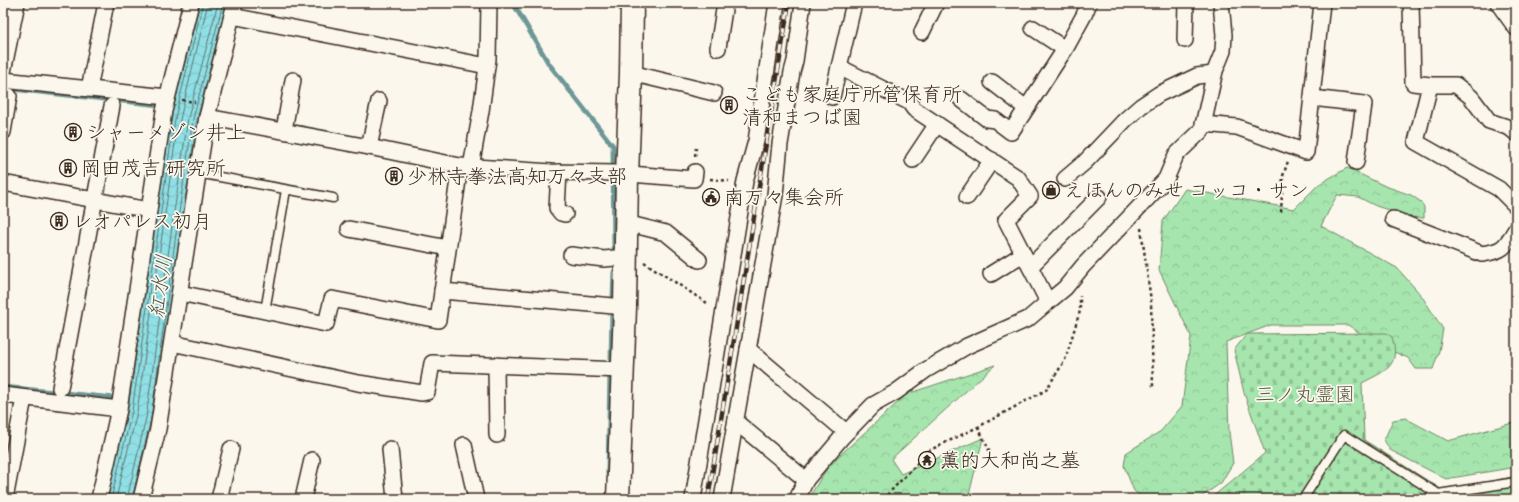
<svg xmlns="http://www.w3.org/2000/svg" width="1519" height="502" viewBox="0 0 1519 502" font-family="Caveat,'Klee One',sans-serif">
  <defs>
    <pattern id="forest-crowns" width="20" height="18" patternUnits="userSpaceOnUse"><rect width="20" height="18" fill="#a6e5ae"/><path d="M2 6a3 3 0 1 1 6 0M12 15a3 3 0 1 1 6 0" fill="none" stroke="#90c595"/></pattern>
    <pattern id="cemetery-stones" width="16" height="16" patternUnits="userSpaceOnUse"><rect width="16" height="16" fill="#a6e5ae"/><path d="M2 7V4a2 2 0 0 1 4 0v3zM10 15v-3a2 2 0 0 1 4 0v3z" fill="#90c595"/></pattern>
    <pattern id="water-waves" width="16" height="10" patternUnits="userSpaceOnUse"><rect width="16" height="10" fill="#8fe0e6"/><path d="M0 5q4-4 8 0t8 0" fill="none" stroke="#7cc0c5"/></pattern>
  </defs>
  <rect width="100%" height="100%" fill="#fbf7ec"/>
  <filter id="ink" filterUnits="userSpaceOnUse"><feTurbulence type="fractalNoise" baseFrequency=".025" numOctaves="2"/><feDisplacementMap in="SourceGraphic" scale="8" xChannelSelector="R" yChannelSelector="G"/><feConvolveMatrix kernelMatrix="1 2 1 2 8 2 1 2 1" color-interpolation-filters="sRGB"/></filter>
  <g filter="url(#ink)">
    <g fill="url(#forest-crowns)" stroke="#708866">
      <polygon points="1347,168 1385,186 1411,195 1421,202 1424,207 1424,218 1410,217 1376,206 1358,197 1337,195 1321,226 1397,268 1421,295 1443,329 1439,351 1433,369 1416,369 1408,358 1378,345 1348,325 1271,325 1226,342 1229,432 1233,463 1221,483 1198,499 1145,499 1134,491 1124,466 1126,453 1161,431 1182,406 1191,336 1159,270 1163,221 1185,189 1294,209 1319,184"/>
      <polygon points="995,365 891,459 901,474 983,438 968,499 808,499 829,465 907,394"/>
      <polygon points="1405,418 1448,441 1516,422 1516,467 1446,479 1390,450 1384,440 1393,420"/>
    </g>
    <path fill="url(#cemetery-stones)" stroke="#708866" d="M1386 333 1392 337C1401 367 1385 371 1362 383L1364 440 1444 491 1516 476V499H1210L1265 453 1244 393 1234 350 1247 334Z"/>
    <polygon fill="url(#water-waves)" stroke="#6d9796" points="200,3 227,3 197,119 182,220 155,420 135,499 106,499 128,410 167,142 172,113"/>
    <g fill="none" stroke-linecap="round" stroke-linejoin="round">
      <g stroke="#5d736e" stroke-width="1">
        <polyline points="111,499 132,411 171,142 176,114 203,3"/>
        <polyline points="116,499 137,412 175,143 181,115 208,3"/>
        <polyline points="127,499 146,418 173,219 188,118 218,3"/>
        <polyline points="132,499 151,419 178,219 193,119 223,3"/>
      </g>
      <g stroke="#6d9796" stroke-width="5">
        <polyline points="513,3 549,64 613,146 614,249"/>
        <polyline points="3,88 160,105"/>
        <polyline points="613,299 614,272"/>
        <polyline points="611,363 612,312"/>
        <polyline points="3,387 114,398"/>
        <polyline points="608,474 610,375"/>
      </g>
      <g stroke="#3b2a1e" stroke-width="11">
        <g id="lane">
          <polyline points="198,173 333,198"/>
          <polyline points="265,311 286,190"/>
          <polyline points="1303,499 1344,435 1438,494 1516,482"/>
          <polyline points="1429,499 1434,491"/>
        </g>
      </g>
      <g stroke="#3b2a1e" stroke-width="18">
        <g id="street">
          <polyline points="1411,3 1413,83 1430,85 1416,142 1499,189 1516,206"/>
          <polyline points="1498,3 1516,28"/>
          <polyline points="232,16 487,66"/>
          <polyline points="1033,28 1065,49"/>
          <polyline points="922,32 936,3"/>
          <polyline points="1185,40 1186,3"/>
          <polyline points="718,48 725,3"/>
          <polyline points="3,72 17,3"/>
          <polyline points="631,73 714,93"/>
          <polyline points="3,80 167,97"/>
          <polyline points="992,82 1026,108"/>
          <polyline points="1430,85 1456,85 1471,97 1489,121 1510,128 1516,133"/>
          <polyline points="89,89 106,3"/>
          <polyline points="832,97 854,3"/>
          <polyline points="1312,98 1364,104 1356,162"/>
          <polyline points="961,99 987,119 995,120 1011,132 1067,46 1084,15 1089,3"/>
          <polyline points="207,117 369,147 460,166 551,172 617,173 694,179 695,172"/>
          <polyline points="1203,124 1237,127 1306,152 1322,3"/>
          <polyline points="284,130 293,80"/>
          <polyline points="3,132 9,96"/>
          <polyline points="369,147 379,101"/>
          <polyline points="913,160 937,124"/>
          <polyline points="471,167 481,111 488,59 489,3"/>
          <polyline points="559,172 557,208 561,213 565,214"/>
          <polyline points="1065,179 1085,162 1125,120 1141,106 1159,94 1197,76 1214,74"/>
          <polyline points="3,183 149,210"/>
          <polyline points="967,197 992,160"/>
          <path d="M1393 219 1482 254C1504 251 1505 247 1516 229"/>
          <polyline points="626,223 666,233 699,260"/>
          <polyline points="349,229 448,248"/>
          <polyline points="571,255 604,259 625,257"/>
          <polyline points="1030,267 1099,197"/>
          <polyline points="991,274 1023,254"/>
          <polyline points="442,291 625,307"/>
          <polyline points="180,293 326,324 332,299 438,320 460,166"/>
          <polyline points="1048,302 1065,288 1083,266 1166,179 1176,155 1202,130 1215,71 1223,51 1224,35 1221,3"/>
          <polyline points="172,343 358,383 422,393 427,392 432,363 622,370"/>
          <polyline points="748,349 846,432"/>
          <polyline points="496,365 497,435"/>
          <polyline points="60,388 112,106"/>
          <polyline points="3,395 119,409"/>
          <polyline points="736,422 806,480"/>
          <polyline points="464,445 476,499"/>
          <polyline points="390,449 395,499"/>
          <polyline points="5,499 24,398"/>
          <polyline points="99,499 119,409 164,111 191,3"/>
          <polyline points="141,499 158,429 207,117 235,3"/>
          <polyline points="219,499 231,449"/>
          <polyline points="303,499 312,460"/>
          <polyline points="693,499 745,181 756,141 777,3"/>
          <polyline points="722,499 775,195 780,144 792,72 795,61 803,3"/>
          <polyline points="797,499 806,480 842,437 873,405 896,392 926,370 967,346 1028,319 1048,302 1006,220 1030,196 1018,178 914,109 909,102 839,67"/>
        </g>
      </g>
      <g stroke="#3b2a1e" stroke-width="25">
        <polyline id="secondary" points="618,499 625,307 627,175 631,73 632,3"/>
      </g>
      <g stroke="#3b2a1e" stroke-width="2.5" stroke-dasharray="3 3" stroke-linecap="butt">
        <polyline points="182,100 195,102"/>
        <polyline points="695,156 696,148"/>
        <polyline points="710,179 729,181"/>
        <polyline points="1281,212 1283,176 1288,161"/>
        <polyline points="1141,228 1151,301 1153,387"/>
        <polyline points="644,262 707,303"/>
        <polyline points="978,427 990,452"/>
        <polyline points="887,495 930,450 978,427 1046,390 1065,360 1080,311 1080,296"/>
      </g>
      <use href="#lane" stroke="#fbf7ec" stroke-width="8"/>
      <use href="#street" stroke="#fbf7ec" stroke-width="15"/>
      <use href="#secondary" stroke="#fbf7ec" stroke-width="22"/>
      <g stroke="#3b2a1e" stroke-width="4.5">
        <polyline id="rail" points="708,499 789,3"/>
      </g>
      <use href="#rail" stroke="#fbf7ec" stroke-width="3" stroke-dasharray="9" stroke-linecap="butt"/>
    </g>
  </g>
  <defs>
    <g id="building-ring" transform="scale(0.9)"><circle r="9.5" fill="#fbf7ec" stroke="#3b2a1e" stroke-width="1.5"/><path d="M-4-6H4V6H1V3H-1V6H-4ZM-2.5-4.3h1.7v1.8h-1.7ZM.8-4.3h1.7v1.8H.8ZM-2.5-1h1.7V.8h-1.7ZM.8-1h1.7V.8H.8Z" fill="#3b2a1e"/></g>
    <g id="shop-ring" transform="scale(0.9)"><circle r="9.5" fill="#fbf7ec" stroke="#3b2a1e" stroke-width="1.5"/><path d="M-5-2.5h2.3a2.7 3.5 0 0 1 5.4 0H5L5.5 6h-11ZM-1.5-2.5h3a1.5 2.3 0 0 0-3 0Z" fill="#3b2a1e"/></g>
    <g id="civic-ring" transform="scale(0.9)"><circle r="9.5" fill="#fbf7ec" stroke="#3b2a1e" stroke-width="1.5"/><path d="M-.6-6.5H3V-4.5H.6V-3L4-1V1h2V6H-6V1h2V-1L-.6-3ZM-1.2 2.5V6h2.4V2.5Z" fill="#3b2a1e"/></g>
    <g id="temple-ring" transform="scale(0.9)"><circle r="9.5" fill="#fbf7ec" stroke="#3b2a1e" stroke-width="1.5"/><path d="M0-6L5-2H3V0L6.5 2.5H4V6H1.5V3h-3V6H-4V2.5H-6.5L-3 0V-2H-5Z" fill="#3b2a1e"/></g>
  </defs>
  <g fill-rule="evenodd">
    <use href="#building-ring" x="729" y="105"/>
    <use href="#building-ring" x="73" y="132"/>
    <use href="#building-ring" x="68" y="168"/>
    <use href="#building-ring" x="394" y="176"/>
    <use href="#shop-ring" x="1051" y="190"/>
    <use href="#civic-ring" x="711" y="197"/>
    <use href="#building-ring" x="59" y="221"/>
    <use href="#temple-ring" x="927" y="460"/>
  </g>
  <g text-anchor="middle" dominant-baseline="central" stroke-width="3.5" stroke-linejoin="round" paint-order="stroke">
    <g font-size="20" fill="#3b2a1e" stroke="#fbf7ec" text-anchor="start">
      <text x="742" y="94">こども家庭庁所管保育所<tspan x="742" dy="23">清和まつば園</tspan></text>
      <text x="86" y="132">シャーメゾン井上</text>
      <text x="81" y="168">岡田茂吉 研究所</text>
      <text x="407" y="176">少林寺拳法高知万々支部</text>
      <text x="1064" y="190">えほんのみせ コッコ・サン</text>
      <text x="724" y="197">南万々集会所</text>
      <text x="72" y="221">レオパレス初月</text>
      <text x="940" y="460">薫的大和尚之墓</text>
    </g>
    <g font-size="20" fill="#565942" stroke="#fbf7ec">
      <text x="1305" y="394">三ノ丸霊園</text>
    </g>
    <g font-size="21" font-style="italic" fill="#505850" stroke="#fbf7ec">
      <text transform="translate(160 286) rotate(-82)">紅水川</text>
    </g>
  </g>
  <rect width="1519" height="502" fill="none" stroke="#fbf7ec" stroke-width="16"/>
  <rect x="8" y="8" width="1503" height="486" fill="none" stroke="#3b2a1e" stroke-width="1.5" filter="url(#ink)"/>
</svg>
